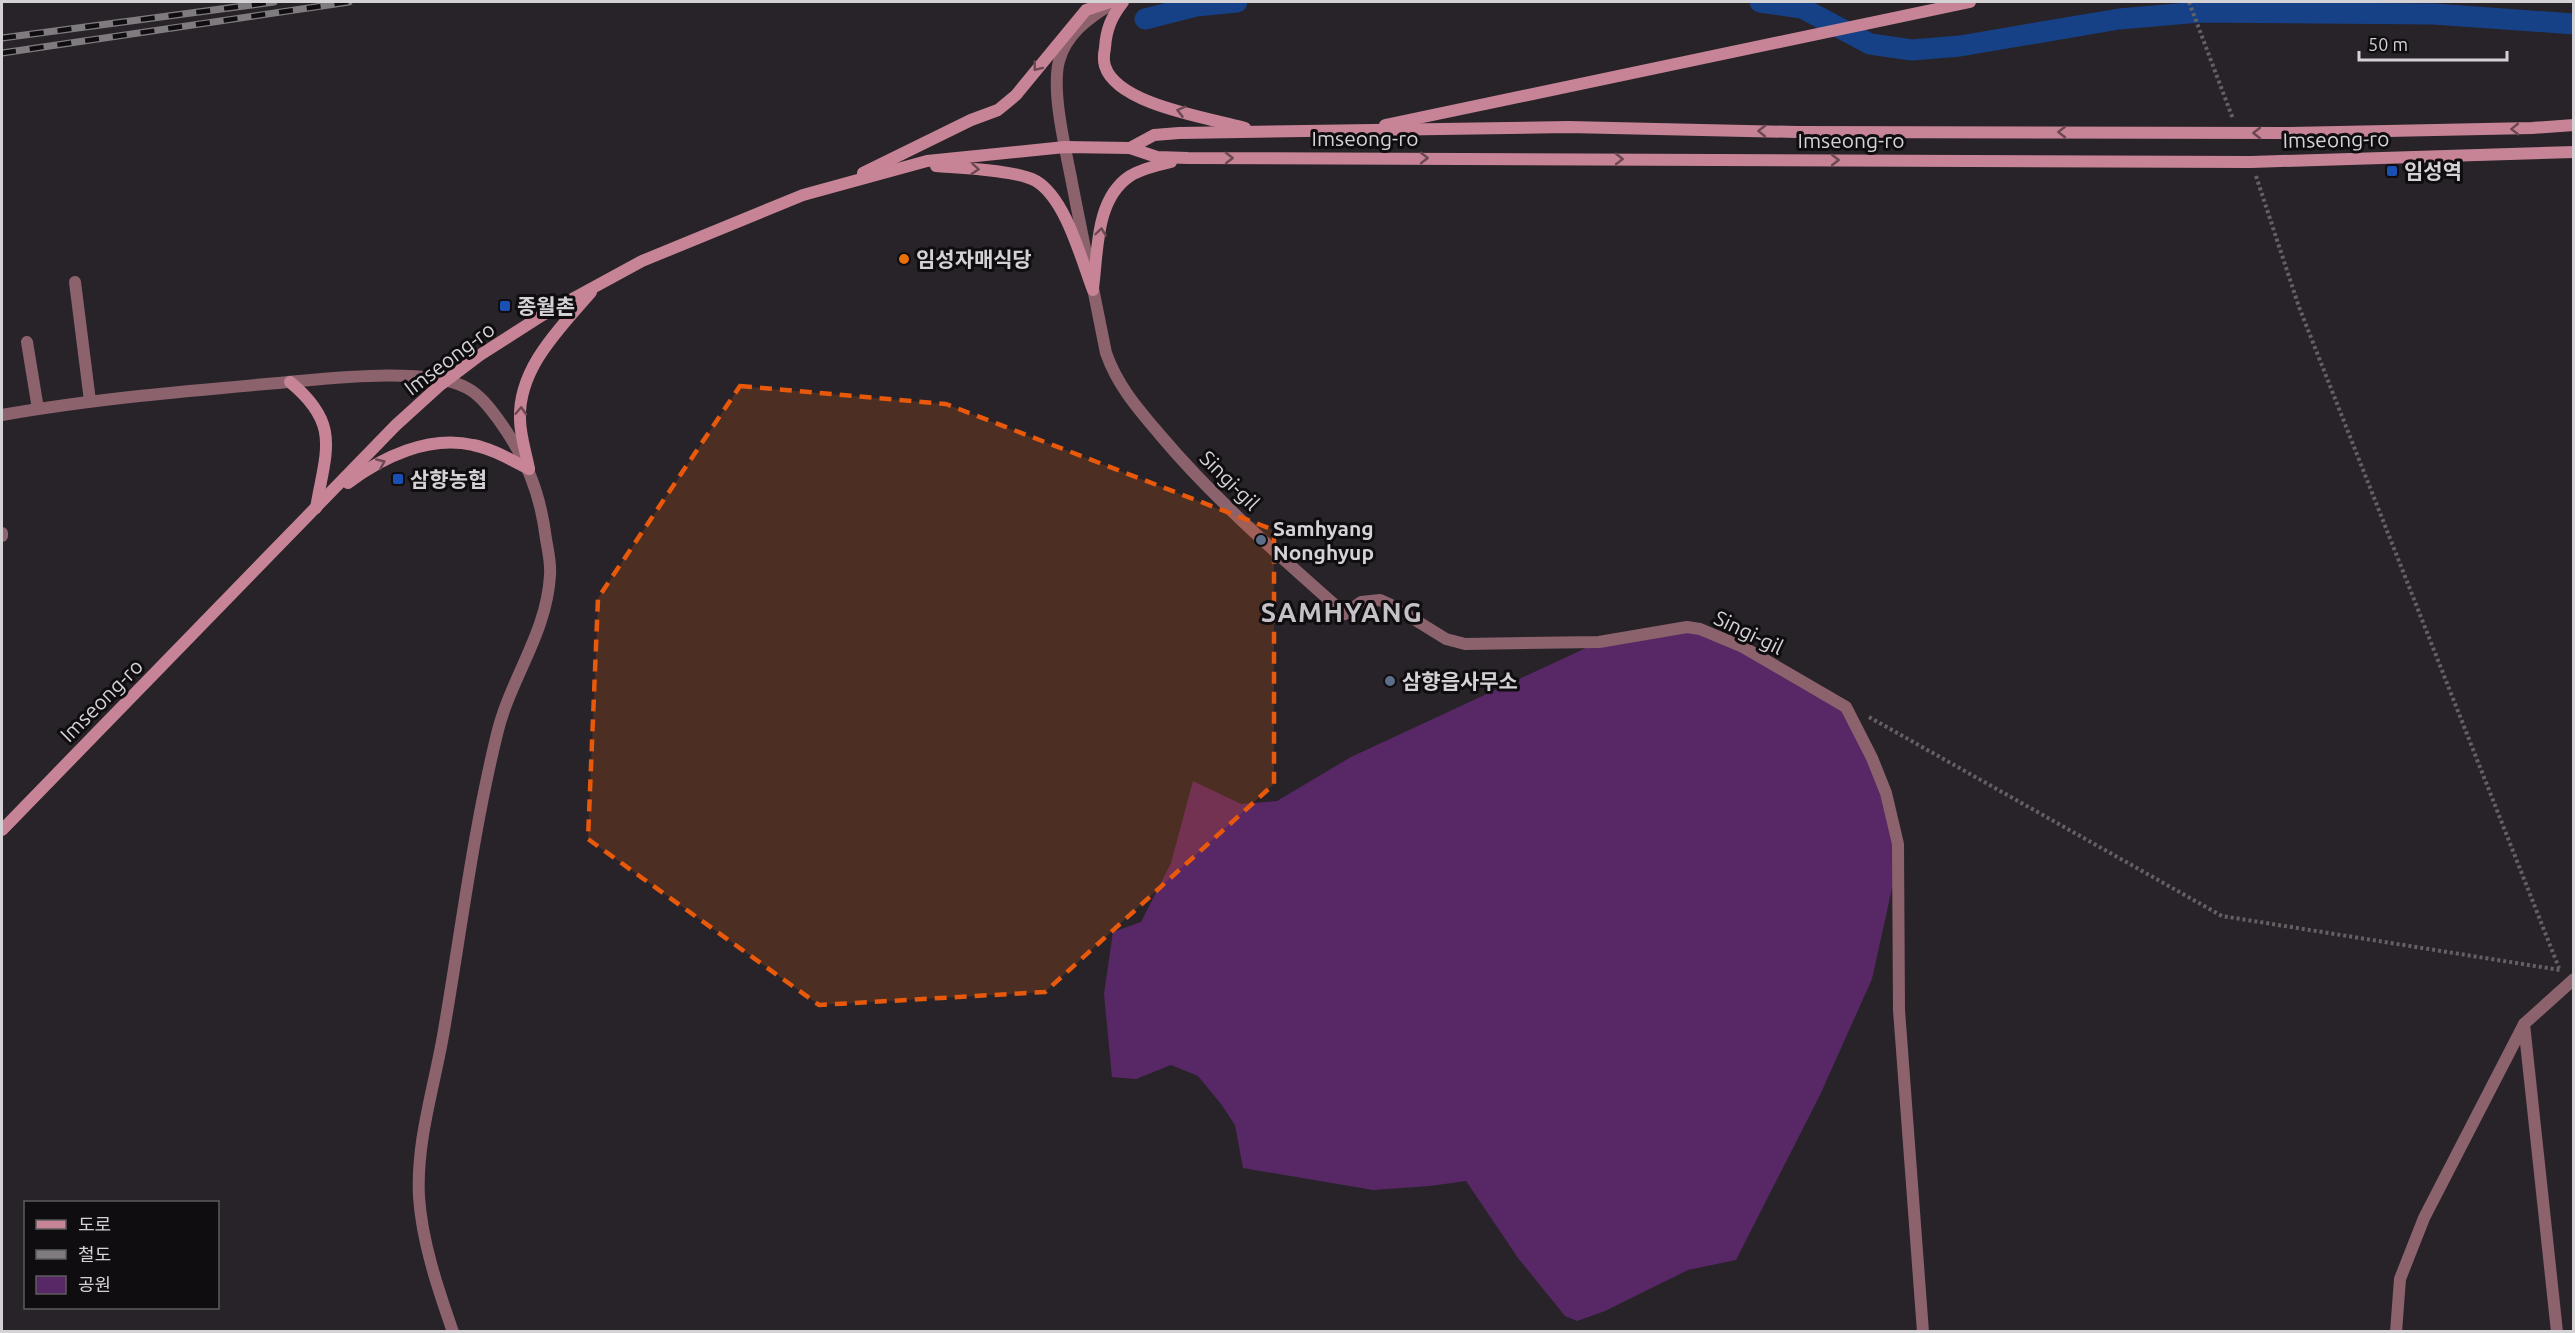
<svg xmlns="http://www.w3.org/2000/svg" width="2575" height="1333" viewBox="0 0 2575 1333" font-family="Ubuntu,'Noto Sans KR',sans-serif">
  <rect width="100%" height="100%" fill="#272328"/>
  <polygon fill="#582866" points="1700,629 1846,707 1872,758 1898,861 1872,979 1820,1095 1736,1260 1688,1270 1605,1311 1577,1321 1565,1316 1518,1258 1466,1181 1430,1186 1373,1190 1243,1168 1235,1125 1221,1104 1198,1076 1171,1065 1136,1079 1112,1077 1104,994 1113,932 1141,922 1171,863 1193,781 1241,804 1277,801 1351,757 1599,642"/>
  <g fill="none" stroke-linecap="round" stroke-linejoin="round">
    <g stroke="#174186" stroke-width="21">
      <polyline points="1760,2 1802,8 1870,44 1912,50 1960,46 2119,19 2200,12 2434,14 2574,24"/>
      <polyline points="1145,19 1196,6 1237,2"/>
    </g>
    <g stroke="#646165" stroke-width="4" stroke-dasharray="3 3" stroke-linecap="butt">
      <polyline points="2189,2 2233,119"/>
      <polyline points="2256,176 2299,307 2559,968"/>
      <polyline points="1869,717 2222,916 2560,970"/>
    </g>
    <g stroke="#8c626d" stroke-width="12">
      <polyline points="75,282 90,401"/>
      <polyline points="27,342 38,409"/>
      <polyline points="2,533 2,536"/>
      <polyline points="2396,1332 2400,1279 2424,1218 2524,1024"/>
    </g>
    <g stroke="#8c626d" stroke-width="12">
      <path d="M1110 5C1088 18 1066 35 1059 61 1051 92 1066 151 1072 183 1083 240 1095 297 1106 353 1118 387 1139 410 1161 436 1216 501 1281 557 1345 614L1361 602 1380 600 1391 605 1446 639 1465 644 1599 642 1687 627 1700 629 1743 647 1846 707 1872 758 1886 793 1898 844 1899 1010 1923 1332"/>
      <path d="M2 415C93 399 185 391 278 383 325 379 426 366 467 388 480 395 489 407 498 419 526 458 540 491 546 539 548 551 551 563 550 575 547 633 510 679 497 734 473 832 461 931 444 1030 435 1085 416 1140 419 1197 422 1242 438 1289 453 1332"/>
      <polyline points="2557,1332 2524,1024 2574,979"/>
    </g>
    <g stroke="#c78496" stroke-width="12">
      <path d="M1123 2C1112 16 1106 29 1105 48 1104 53 1103 60 1105 66 1117 105 1210 118 1245 128"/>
      <polyline points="1385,125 1970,2"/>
      <polyline points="1130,148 1154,135 1179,133 1568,127 1797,132 2290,133 2532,128 2574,125"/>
      <path d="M936 166C960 168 1016 170 1036 181 1066 199 1081 259 1093 290"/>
      <polyline points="863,173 971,120 998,110 1016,95 1086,10 1110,2"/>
      <path d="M1093 288C1098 252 1095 199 1130 176 1141 169 1158 165 1171 162"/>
      <path d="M290 382C341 424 326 450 316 508"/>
      <path d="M529 469C526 453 520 435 520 419 518 368 561 327 591 292"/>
      <path d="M348 483C382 457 429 435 473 445 493 449 511 460 529 469"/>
      <polyline points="2,830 396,425 439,386 480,355 541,316 642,261 803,195 927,161 1065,147 1130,148 1157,157 1188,158 2251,162 2574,152"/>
    </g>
    <g stroke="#7f7b7f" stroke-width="7">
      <g id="rail">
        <polyline points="2,38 274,2"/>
        <polyline points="2,53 349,2"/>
      </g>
    </g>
    <use href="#rail" stroke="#0f0d0f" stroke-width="4.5" stroke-dasharray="14" stroke-linecap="butt"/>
  </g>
  <defs><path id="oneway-chevron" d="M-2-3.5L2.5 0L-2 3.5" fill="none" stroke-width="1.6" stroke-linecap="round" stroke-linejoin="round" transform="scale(1.5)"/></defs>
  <g stroke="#6b4852">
    <use href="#oneway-chevron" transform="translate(1037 67) rotate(128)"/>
    <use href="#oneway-chevron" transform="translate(1181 111) rotate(-165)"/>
    <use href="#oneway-chevron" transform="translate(2515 129) rotate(179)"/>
    <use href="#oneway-chevron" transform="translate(1762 131) rotate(-179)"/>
    <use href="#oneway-chevron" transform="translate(2062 132) rotate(-180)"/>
    <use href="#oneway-chevron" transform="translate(2257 133) rotate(-180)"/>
    <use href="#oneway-chevron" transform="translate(1229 158)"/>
    <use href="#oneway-chevron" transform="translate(1424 158)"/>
    <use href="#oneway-chevron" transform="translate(1619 159)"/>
    <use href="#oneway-chevron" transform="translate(1835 160)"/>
    <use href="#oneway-chevron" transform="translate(975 169) rotate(5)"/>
    <use href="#oneway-chevron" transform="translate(1101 232) rotate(-82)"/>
    <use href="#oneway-chevron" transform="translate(521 411) rotate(-87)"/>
    <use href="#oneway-chevron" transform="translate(381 463) rotate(-23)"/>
  </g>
  <path fill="#e8590c" fill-opacity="0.2" stroke="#e8590c" stroke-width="4.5" stroke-dasharray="12 8" stroke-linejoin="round" d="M740 386 946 404 1274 530V784L1045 992 819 1005 588 839 598 598Z"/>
  <g fill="#1a4fb4" stroke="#0f0d0f" stroke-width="2">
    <rect x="2386" y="165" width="12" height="12" rx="3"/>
    <rect x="499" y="300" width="12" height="12" rx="3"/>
    <rect x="392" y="473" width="12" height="12" rx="3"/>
  </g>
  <circle fill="#e8710a" stroke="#0f0d0f" stroke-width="2" cx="904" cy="259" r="6"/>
  <g fill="#5c6f8a" stroke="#0f0d0f" stroke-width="2">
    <circle cx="1261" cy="540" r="6"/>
    <circle cx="1390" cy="681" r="6"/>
  </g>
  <g text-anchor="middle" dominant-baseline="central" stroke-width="6" stroke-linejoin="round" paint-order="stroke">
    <g font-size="21" fill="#d5d2d5" stroke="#0f0d0f">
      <text x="1365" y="138">Imseong-ro</text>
      <text transform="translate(2336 139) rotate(-1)">Imseong-ro</text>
      <text x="1851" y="140">Imseong-ro</text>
      <text transform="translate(449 358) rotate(-37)">Imseong-ro</text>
      <text transform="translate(1230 480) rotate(45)">Singi-gil</text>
      <text transform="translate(1749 632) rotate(26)">Singi-gil</text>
      <text transform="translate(101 700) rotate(-45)">Imseong-ro</text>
    </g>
    <g font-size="21" font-weight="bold" fill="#d5d2d5" stroke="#0f0d0f" text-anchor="start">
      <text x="2404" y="171">임성역</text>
      <text x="916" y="259">임성자매식당</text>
      <text x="517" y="306">종월촌</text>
      <text x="410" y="479">삼향농협</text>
      <text x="1273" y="528">Samhyang<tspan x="1273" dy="24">Nonghyup</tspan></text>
      <text x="1402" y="681">삼향읍사무소</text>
    </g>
    <g font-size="27" font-weight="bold" letter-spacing="1.5" fill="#c6c1c7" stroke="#0f0d0f">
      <text x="1342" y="612">SAMHYANG</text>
    </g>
  </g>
  <rect width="2575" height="1333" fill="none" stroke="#d5d2d5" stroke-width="6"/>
  <rect x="24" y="1201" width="195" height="108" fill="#0f0d0f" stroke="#5e5c5e" stroke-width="1.5"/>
  <rect x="36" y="1220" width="30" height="9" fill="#c78496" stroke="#5e5c5e" stroke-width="1.5"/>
  <text x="78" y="1231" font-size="18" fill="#d5d2d5">도로</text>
  <rect x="36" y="1250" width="30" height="9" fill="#7f7b7f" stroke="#5e5c5e" stroke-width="1.5"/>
  <text x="78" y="1261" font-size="18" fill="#d5d2d5">철도</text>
  <rect x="36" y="1276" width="30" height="18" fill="#582866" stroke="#5e5c5e" stroke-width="1.5"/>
  <text x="78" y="1291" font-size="18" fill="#d5d2d5">공원</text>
  <path d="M2359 51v9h148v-9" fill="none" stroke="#d5d2d5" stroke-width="3"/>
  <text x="2368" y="51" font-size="18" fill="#d5d2d5" stroke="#0f0d0f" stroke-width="4.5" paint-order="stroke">50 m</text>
</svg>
